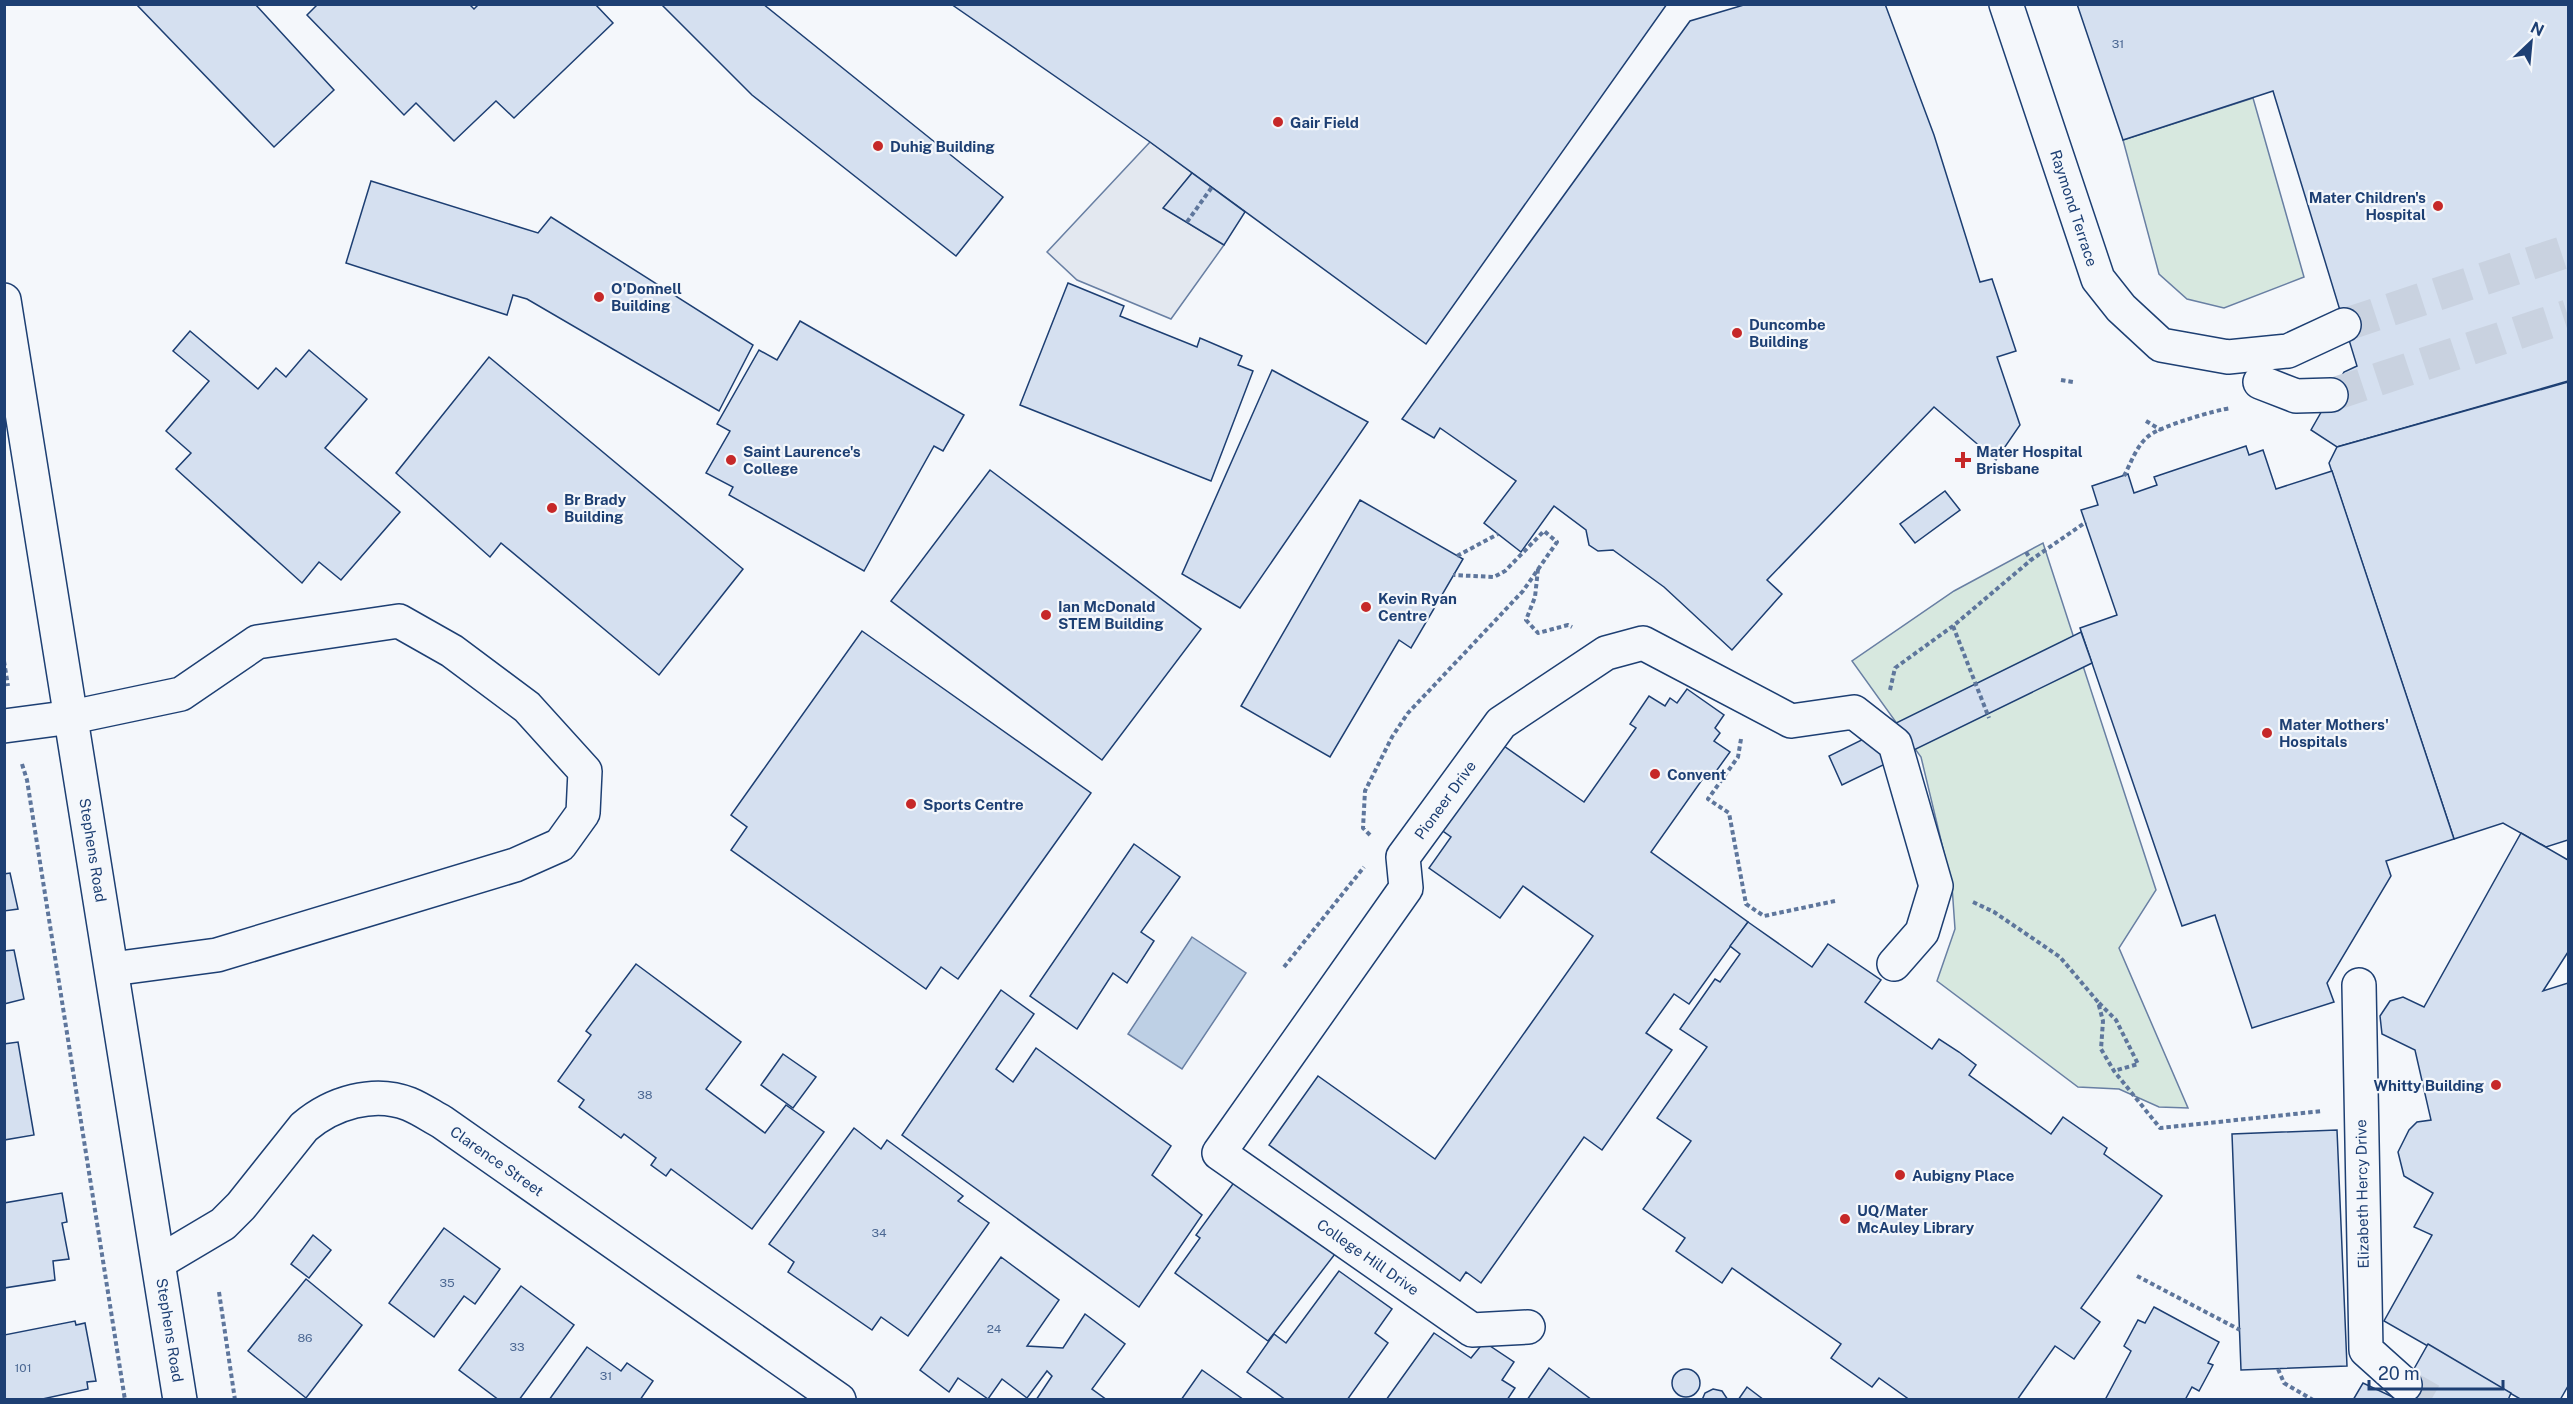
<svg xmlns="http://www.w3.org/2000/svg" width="2573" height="1404" viewBox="0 0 2573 1404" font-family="'Public Sans',sans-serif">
  <rect width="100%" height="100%" fill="#f4f7fb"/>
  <g fill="#d7e8df" stroke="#687fa3" stroke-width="1.5">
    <polygon points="2253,98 2304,277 2224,308 2187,299 2159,274 2123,140"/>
    <polygon points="2043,543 2156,890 2119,948 2188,1108 2159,1107 2119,1089 2078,1087 1937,981 1955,929 1952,886 1921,757 1852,661 1954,591"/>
  </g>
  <polygon fill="#e3e8f0" stroke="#687fa3" stroke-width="1.5" points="1150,142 1192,173 1164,208 1224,245 1171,319 1077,280 1047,252"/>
  <polygon fill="#bed0e5" stroke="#687fa3" stroke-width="1.5" points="1192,937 1246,973 1182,1069 1128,1034"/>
  <g fill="#d5e0f0" stroke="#1d3f73" stroke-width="1.5">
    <polygon points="136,4 255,4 334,90 274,147"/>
    <polygon points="318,4 469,4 474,9 479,4 595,4 613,23 514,118 496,101 454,141 416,103 404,115 307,15"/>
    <polygon points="661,4 763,4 1003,197 956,256 752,95"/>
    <polygon points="951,4 1667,4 1426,344 1150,142"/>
    <polygon points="1747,4 1885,4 1934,135 1980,282 1992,279 2016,351 1997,357 2020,425 1996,460 1934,407 1767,580 1782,594 1732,650 1664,587 1613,550 1598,551 1589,545 1586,530 1554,506 1521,552 1484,523 1516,481 1440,428 1434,438 1402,419 1690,21"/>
    <polygon points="2077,4 2568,4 2568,381 2337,447 2311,430 2344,372 2357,366 2273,91 2123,140"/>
    <polygon points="1192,173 1245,212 1224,245 1163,208"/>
    <polygon points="371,181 538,233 551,217 753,345 719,411 527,299 513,295 507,315 346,263"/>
    <polygon points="1068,283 1124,306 1120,316 1197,347 1200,338 1242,356 1238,365 1253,371 1211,481 1020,405"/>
    <polygon points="800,321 964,415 943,451 934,446 864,571 729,495 733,487 706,473 730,431 717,424 759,350 777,360"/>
    <polygon points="190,331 258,389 276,368 286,377 309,350 367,399 325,448 400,512 341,580 319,562 302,583 176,469 191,453 166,431 209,381 173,351"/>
    <polygon points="489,357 743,569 659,675 501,543 490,557 396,473"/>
    <polygon points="1272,370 1368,422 1240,608 1182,574"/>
    <polygon points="2568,382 2568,840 2546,847 2503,823 2454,839 2329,463 2337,447"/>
    <polygon points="2246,446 2249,455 2263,450 2276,489 2332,471 2454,839 2386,861 2391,876 2327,983 2334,1002 2252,1028 2215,915 2182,926 2080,628 2117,615 2081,510 2098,505 2092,486 2128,474 2134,493 2157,485 2154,477"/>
    <polygon points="990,470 1201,629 1102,760 891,601"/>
    <polygon points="1945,491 1960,510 1915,543 1900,524"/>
    <polygon points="1360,500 1463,559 1411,648 1399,640 1330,757 1241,706"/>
    <polygon points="862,631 1091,793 958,979 941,967 926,989 731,850 747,827 731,815"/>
    <polygon points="2081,632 2092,663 1842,785 1829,756"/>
    <polygon points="1687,689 1724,715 1715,728 1720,733 1714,741 1730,752 1709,781 1704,777 1651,852 1748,922 1689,1004 1674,994 1646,1033 1672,1050 1602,1150 1584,1137 1481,1283 1466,1272 1460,1281 1269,1145 1318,1076 1435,1159 1593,936 1523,886 1500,918 1429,868 1451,837 1440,829 1501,744 1584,802 1636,728 1630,724 1649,696 1665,706 1670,698 1677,703"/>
    <polygon points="2521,833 2568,860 2568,952 2543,991 2568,983 2568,1386 2560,1400 2522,1400 2384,1321 2432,1235 2414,1227 2433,1193 2404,1176 2398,1152 2409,1130 2417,1122 2431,1120 2415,1050 2382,1034 2380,1016 2390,1001 2403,997 2424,1007"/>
    <polygon points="1134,844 1180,877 1141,932 1154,941 1127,983 1113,973 1077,1029 1030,996"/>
    <polygon points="10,873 18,909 4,911 4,874"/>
    <polygon points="1748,922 1812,967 1828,944 1881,980 1865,1002 1932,1049 1939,1039 1959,1052 1976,1065 1969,1075 2051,1134 2063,1117 2107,1148 2104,1154 2162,1196 2081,1308 2100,1322 2074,1359 2055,1346 2017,1400 1910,1400 1879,1378 1872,1387 1831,1358 1841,1344 1732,1268 1722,1283 1676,1251 1685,1238 1643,1209 1691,1141 1657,1118 1707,1047 1680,1029 1715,979 1720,982 1740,954 1730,946"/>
    <polygon points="14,950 24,999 4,1004 4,951"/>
    <polygon points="636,964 741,1042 706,1089 765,1133 786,1105 824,1132 752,1229 671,1169 666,1176 651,1165 656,1158 624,1134 621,1138 579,1107 584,1100 558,1081 591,1035 586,1031"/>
    <polygon points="1001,990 1034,1014 996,1069 1013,1082 1036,1048 1171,1146 1152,1175 1202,1215 1139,1307 902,1135"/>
    <polygon points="18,1042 34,1135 4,1140 4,1044"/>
    <polygon points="783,1054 816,1077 793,1108 761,1085"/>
    <polygon points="854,1128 881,1149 887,1140 963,1196 958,1201 989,1223 908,1336 881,1317 872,1330 788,1272 794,1262 769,1244"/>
    <polygon points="2337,1130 2347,1366 2241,1370 2232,1134"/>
    <polygon points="1235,1181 1335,1254 1268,1341 1175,1273 1200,1238 1196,1235"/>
    <polygon points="62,1193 67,1222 62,1223 69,1259 53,1261 55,1280 4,1288 4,1203"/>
    <polygon points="444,1228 500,1269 475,1304 464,1296 434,1337 389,1303"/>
    <polygon points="313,1235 331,1250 309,1278 291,1264"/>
    <polygon points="1001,1257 1059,1300 1027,1346 1063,1348 1085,1314 1125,1344 1092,1389 1107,1400 1036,1400 1052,1376 1047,1371 1027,1398 1002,1379 988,1399 958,1378 949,1392 920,1370"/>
    <polygon points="1339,1271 1392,1309 1375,1333 1388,1343 1347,1400 1286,1400 1247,1372 1274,1334 1286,1343"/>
    <polygon points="306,1279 362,1325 306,1398 248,1351"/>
    <polygon points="521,1286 574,1325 519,1400 499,1400 459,1370"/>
    <polygon points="2154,1307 2219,1342 2208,1363 2213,1365 2199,1391 2192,1387 2185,1400 2105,1400 2131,1351 2124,1346 2138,1320 2145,1323"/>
    <polygon points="75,1321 76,1325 85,1323 96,1381 87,1382 88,1389 38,1400 4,1400 4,1335"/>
    <polygon points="1434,1333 1471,1358 1484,1342 1514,1362 1502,1380 1515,1388 1507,1400 1386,1400"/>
    <polygon points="2428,1344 2511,1393 2508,1400 2353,1400 2363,1383 2397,1399"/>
    <polygon points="587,1347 621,1371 627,1363 653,1381 640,1400 549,1400"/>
    <polygon points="1549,1368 1592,1400 1527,1400"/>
    <circle cx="1686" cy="1383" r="14"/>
    <polygon points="1202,1370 1244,1400 1181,1400"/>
    <polygon points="1747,1387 1764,1400 1738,1400"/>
    <polygon points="1713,1389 1722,1391 1728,1400 1702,1400 1705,1393"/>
  </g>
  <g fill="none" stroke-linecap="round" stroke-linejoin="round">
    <g stroke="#c9d2e0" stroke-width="33" stroke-dasharray="33 16" stroke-linecap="butt">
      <polyline points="2344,325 2568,251"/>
      <polyline points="2331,395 2568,316"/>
      <polyline points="2405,1385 2431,1400"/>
    </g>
    <g stroke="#1d3f73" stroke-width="36">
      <g id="minor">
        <polyline points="2006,4 2098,279 2121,308 2161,345 2228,357 2288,351 2344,325"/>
        <polyline points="4,300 180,1400"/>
        <polyline points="2260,382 2296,396 2331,395"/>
        <polyline points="4,726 72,717 181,694 257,642 399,621 452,651 527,707 585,771 583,813 560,845 515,865 217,955 112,969"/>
        <polyline points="2359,985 2366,1350 2405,1385"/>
        <path d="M159 1262 223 1224 241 1206 304 1127C332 1103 374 1090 409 1104 421 1109 431 1116 442 1122L839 1400"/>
        <polyline points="1528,1327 1472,1330 1219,1153 1406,888 1403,857 1501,723 1606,653 1643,643 1791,721 1854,712 1895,744 1936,886 1922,932 1894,964"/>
      </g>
    </g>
    <g stroke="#5e769c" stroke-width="4" stroke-dasharray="4.5 3" stroke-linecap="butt">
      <polyline points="1187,222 1212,187"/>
      <polyline points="2061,380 2073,382"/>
      <polyline points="2146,421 2161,430"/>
      <path d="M2124 476C2131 463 2137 444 2150 435 2162 426 2215 410 2231 408"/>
      <polyline points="2026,552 2031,560"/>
      <polyline points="1457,556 1498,534"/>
      <polyline points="1538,569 1535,597 1526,620 1538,633 1568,625 1572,627"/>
      <polyline points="1953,626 1989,718"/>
      <polyline points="4,661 8,686"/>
      <polyline points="1890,690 1895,668 1953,626 2031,560 2086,522"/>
      <polyline points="1741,739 1738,757 1708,799 1729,813 1746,904 1764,916 1835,901"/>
      <polyline points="22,764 27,780 125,1400"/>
      <polyline points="1370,835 1363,828 1365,791 1392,737 1408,713 1523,591 1557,542 1544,531 1505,571 1494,577 1453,575"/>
      <polyline points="1973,902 1994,912 2060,957 2098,1002 2103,1021 2101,1049 2114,1071 2160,1128 2323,1111"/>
      <polyline points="1284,967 1364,867"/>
      <polyline points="2099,1003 2116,1020 2138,1064 2114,1071"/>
      <polyline points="2137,1276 2240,1330"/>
      <polyline points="219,1292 235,1400"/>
      <polyline points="2278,1369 2284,1383 2313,1400"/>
    </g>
    <use href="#minor" stroke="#f4f7fb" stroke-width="33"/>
  </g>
  <g fill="#c62828" stroke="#f4f7fb" stroke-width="2">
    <circle cx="1278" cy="122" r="6"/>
    <circle cx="878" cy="146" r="6"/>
    <circle cx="2438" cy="206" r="6"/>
    <circle cx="599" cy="297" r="6"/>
    <circle cx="1737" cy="333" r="6"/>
    <circle cx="731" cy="460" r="6"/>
    <path d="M1960 451h6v6h6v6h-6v6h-6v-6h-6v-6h6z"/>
    <circle cx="552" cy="508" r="6"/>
    <circle cx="1366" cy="607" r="6"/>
    <circle cx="1046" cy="615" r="6"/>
    <circle cx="2267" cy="733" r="6"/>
    <circle cx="1655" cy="774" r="6"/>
    <circle cx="911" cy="804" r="6"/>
    <circle cx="2496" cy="1085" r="6"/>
    <circle cx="1900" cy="1175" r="6"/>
    <circle cx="1845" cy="1219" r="6"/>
  </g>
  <g text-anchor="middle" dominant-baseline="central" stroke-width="4.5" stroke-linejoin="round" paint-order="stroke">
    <g font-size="12" fill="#4b6792">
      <text x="2118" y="44">31</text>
      <text x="645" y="1095">38</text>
      <text x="879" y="1233">34</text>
      <text x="447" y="1283">35</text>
      <text x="994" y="1329">24</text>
      <text x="305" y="1338">86</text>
      <text x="517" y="1347">33</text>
      <text x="23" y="1368">101</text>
      <text x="606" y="1376">31</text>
    </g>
    <g font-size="15" font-weight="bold" fill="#1d3f73" stroke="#f4f7fb" text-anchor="start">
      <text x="1290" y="122">Gair Field</text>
      <text x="890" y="146">Duhig Building</text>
      <text x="2426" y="197" text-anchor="end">Mater Children's<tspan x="2426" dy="17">Hospital</tspan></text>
      <text x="611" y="288">O'Donnell<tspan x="611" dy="17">Building</tspan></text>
      <text x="1749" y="324">Duncombe<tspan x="1749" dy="17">Building</tspan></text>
      <text x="743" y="451">Saint Laurence's<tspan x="743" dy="17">College</tspan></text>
      <text x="1976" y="451">Mater Hospital<tspan x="1976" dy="17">Brisbane</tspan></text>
      <text x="564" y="499">Br Brady<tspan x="564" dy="17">Building</tspan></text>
      <text x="1378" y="598">Kevin Ryan<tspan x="1378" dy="17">Centre</tspan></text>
      <text x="1058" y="606">Ian McDonald<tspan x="1058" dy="17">STEM Building</tspan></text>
      <text x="2279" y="724">Mater Mothers'<tspan x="2279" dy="17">Hospitals</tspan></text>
      <text x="1667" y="774">Convent</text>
      <text x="923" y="804">Sports Centre</text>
      <text x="2484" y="1085" text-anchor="end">Whitty Building</text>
      <text x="1912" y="1175">Aubigny Place</text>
      <text x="1857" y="1210">UQ/Mater<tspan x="1857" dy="17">McAuley Library</tspan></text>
    </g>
    <g font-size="15" fill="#1d3f73" stroke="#f4f7fb">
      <text transform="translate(2074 208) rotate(72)">Raymond Terrace</text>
      <text transform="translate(1445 800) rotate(-54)">Pioneer Drive</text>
      <text transform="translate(93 850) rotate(81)">Stephens Road</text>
      <text transform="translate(497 1161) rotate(35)">Clarence Street</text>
      <text transform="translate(2362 1194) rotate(-91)">Elizabeth Hercy Drive</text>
      <text transform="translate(1368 1257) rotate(35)">College Hill Drive</text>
      <text transform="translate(170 1330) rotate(81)">Stephens Road</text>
    </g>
  </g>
  <rect width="2573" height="1404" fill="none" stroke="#1d3f73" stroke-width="12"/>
  <g transform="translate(2531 42) rotate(26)" stroke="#f4f7fb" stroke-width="4.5" paint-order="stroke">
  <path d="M0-4.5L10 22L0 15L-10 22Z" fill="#1d3f73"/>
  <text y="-9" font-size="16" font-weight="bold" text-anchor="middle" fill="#1d3f73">N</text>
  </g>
  <path d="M2369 1380v9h134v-9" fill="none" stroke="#1d3f73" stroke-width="3"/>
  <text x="2378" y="1380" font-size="18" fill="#1d3f73" stroke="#f4f7fb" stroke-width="4.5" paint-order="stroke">20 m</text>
</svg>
